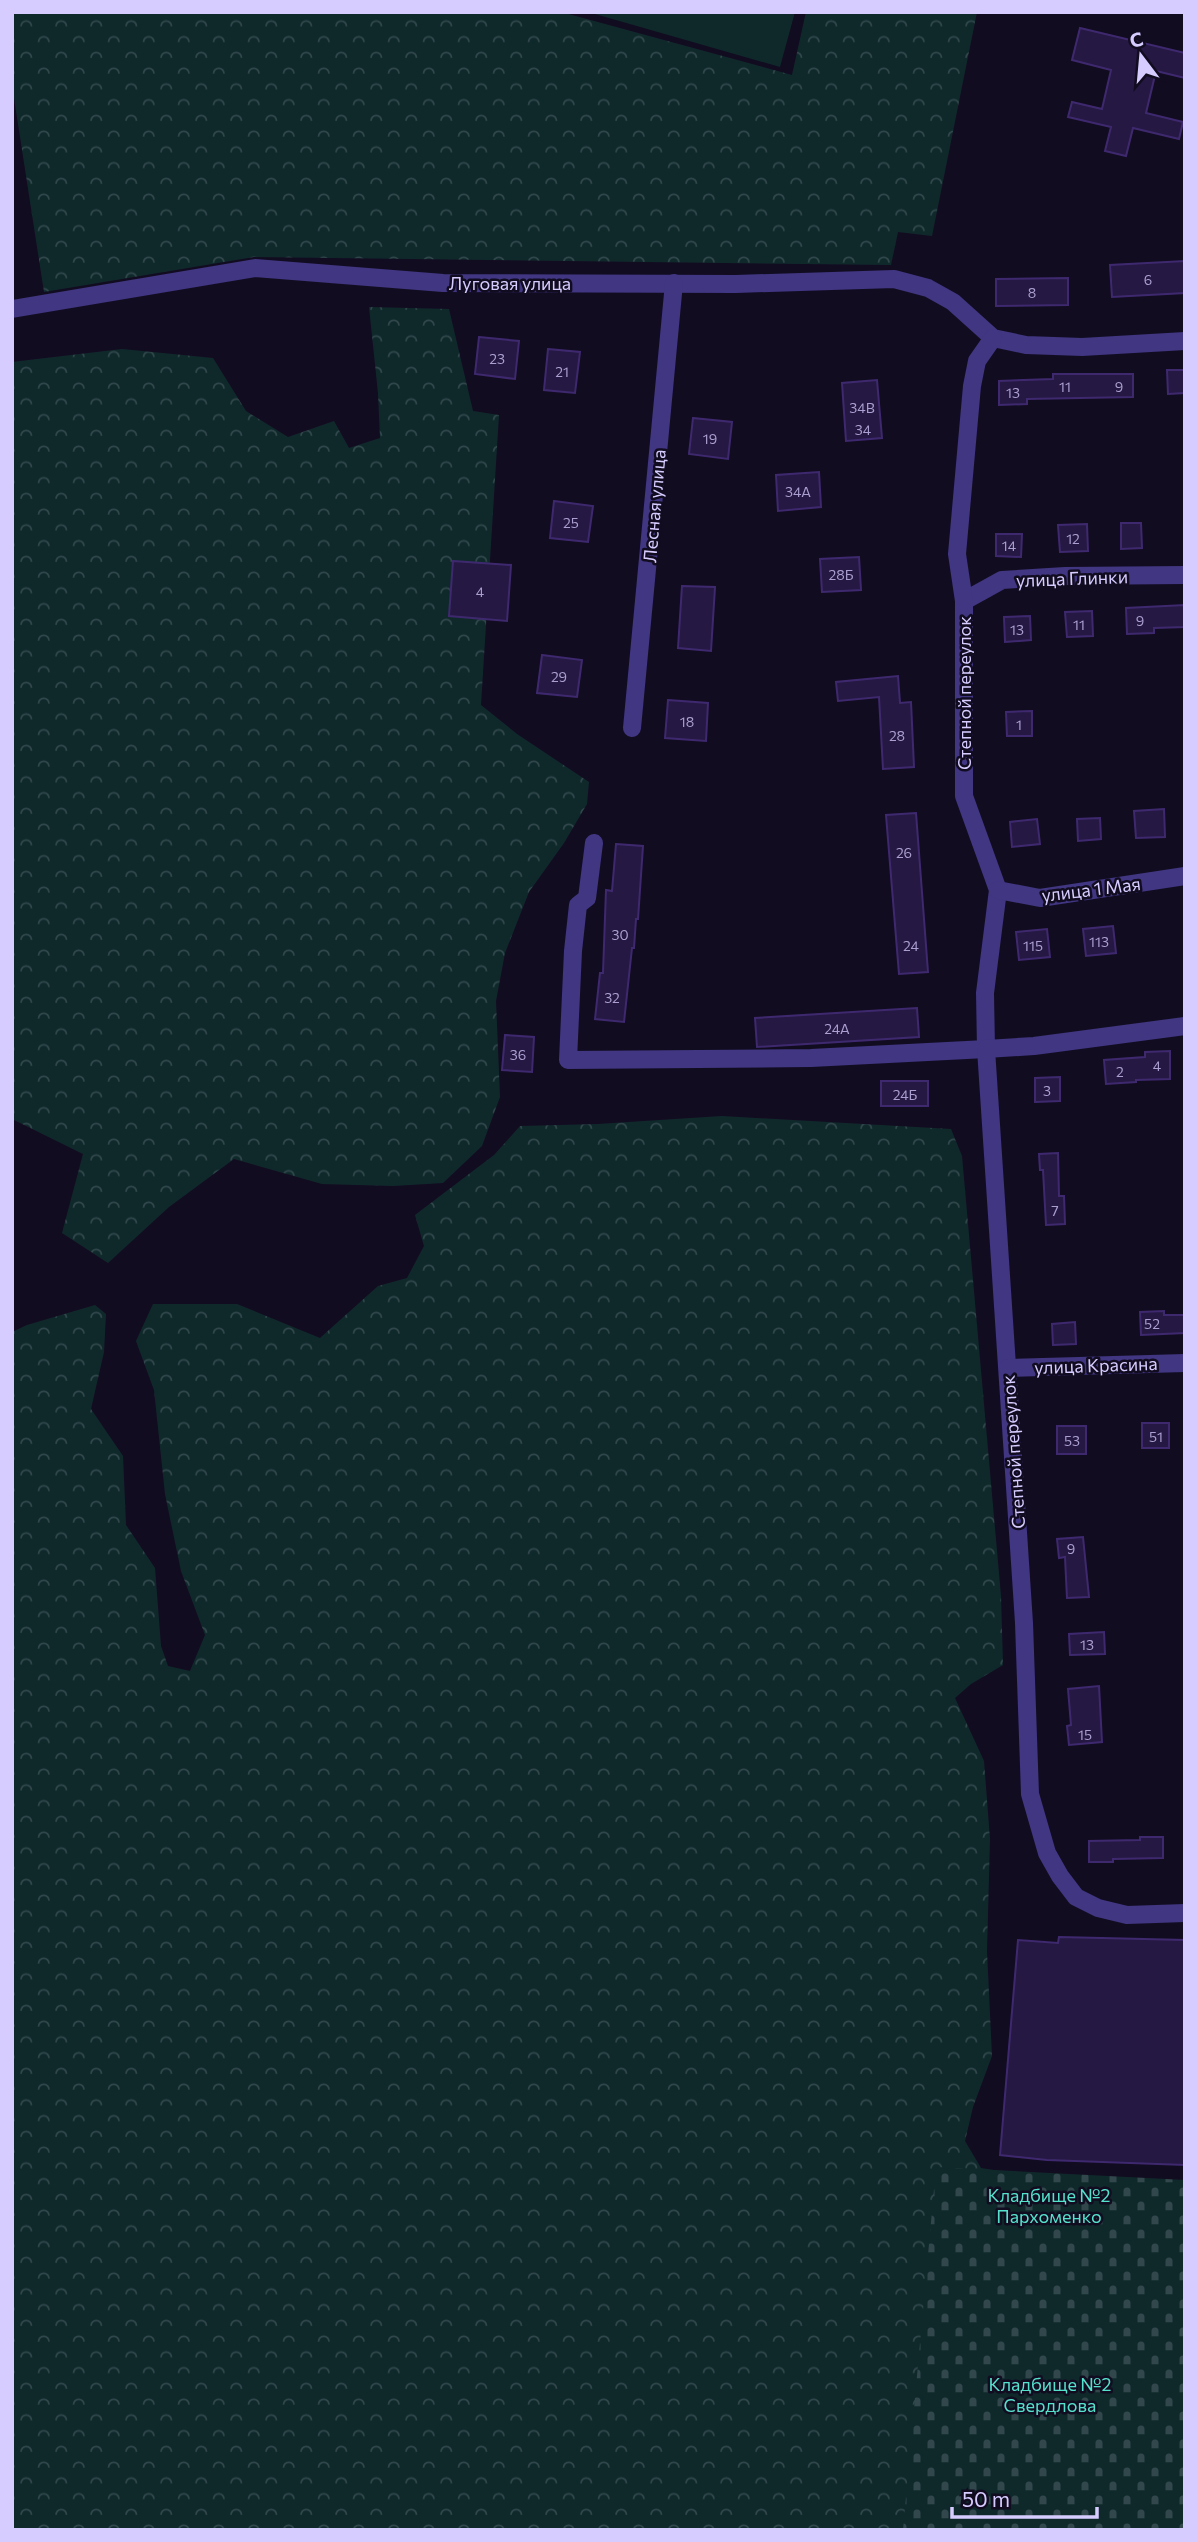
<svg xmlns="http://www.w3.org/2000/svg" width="1197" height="2542" viewBox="0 0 1197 2542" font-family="Commissioner,sans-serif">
  <defs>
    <pattern id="forest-crowns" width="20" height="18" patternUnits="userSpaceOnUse" patternTransform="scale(1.75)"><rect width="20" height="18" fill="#0f292b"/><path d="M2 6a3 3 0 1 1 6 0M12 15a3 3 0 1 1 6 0" fill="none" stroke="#31474b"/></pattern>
    <pattern id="cemetery-stones" width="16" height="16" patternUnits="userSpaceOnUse" patternTransform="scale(1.75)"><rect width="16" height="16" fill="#0f292b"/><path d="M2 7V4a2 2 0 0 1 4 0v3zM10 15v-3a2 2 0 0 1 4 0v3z" fill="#31474b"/></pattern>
  </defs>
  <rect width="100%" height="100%" fill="#120c21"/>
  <g fill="url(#forest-crowns)">
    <polygon points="12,12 561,12 792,75 806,12 977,12 932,236 898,232 891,265 254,257 44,292 12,85"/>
    <polygon points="369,307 449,309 473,411 499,415 481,705 517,734 589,782 587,804 564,843 529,892 505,953 496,1001 500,1097 482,1146 443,1183 393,1186 322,1184 234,1159 169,1207 108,1263 62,1233 83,1154 12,1119 12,362 122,349 213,358 246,411 288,437 334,421 349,448 380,438 378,393"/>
    <polygon points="722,1116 951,1129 962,1156 1001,1596 1003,1665 971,1684 955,1698 984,1761 990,1839 987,1951 992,2056 973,2107 965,2141 981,2168 1174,2199 1185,2530 12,2530 12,1332 27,1325 95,1305 106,1314 104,1352 91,1409 123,1456 126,1525 155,1568 161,1646 168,1666 190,1671 205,1635 181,1571 165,1494 154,1390 136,1341 153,1304 237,1304 320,1338 378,1286 407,1278 424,1246 415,1215 494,1155 520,1126 598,1124"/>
  </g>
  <polygon fill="url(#cemetery-stones)" points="936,2167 1185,2180 1185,2530 903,2530"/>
  <polygon fill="#0f292b" points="588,12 795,12 780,67"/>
  <g fill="#251842" stroke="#3e296f" stroke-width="2">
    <polygon points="1080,28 1185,53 1185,78 1156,71 1146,113 1183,122 1179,139 1133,128 1126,156 1105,151 1111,127 1068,117 1072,102 1102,109 1111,70 1072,60"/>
    <polygon points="1185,261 1185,293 1112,297 1110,265"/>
    <polygon points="1068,278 1068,305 996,306 996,279"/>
    <polygon points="479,337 519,341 515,379 475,374"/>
    <polygon points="548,349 580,352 575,393 544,390"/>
    <polygon points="1167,370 1185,370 1185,393 1168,394"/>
    <polygon points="1053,374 1133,374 1133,397 1027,399 1027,404 999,405 999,381 1053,379"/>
    <polygon points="877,380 882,438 846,441 842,383"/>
    <polygon points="693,418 732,422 728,459 689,454"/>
    <polygon points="819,472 821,507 778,511 776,475"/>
    <polygon points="554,501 593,506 588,542 550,538"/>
    <polygon points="1121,523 1141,523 1142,548 1121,549"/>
    <polygon points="1087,524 1088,551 1060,552 1058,525"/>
    <polygon points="996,534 1022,534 1021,557 996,556"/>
    <polygon points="859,557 861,590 822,592 820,559"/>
    <polygon points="453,561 511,565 507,621 449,616"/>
    <polygon points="682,586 715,587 711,651 678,648"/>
    <polygon points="1185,605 1185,627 1154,628 1154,633 1127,634 1126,608"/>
    <polygon points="1092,611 1093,636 1067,637 1065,612"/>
    <polygon points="1030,616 1031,640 1005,642 1004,617"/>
    <polygon points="542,655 582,660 577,697 537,693"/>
    <polygon points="898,676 900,703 911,702 914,767 883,769 879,697 838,701 836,682"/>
    <polygon points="668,700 708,703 706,741 665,738"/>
    <polygon points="1032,711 1032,736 1007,736 1006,712"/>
    <polygon points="1164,809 1165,837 1136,838 1134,811"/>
    <polygon points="916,813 928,972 899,974 886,815"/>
    <polygon points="1100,818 1101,839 1078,841 1077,819"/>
    <polygon points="1037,819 1040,844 1012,847 1010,822"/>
    <polygon points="616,844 643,846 638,919 636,919 634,948 632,948 624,1022 595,1019 600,973 603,973 606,890 612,891"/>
    <polygon points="1113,926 1116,953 1086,956 1083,929"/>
    <polygon points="1047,929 1050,957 1019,960 1016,932"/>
    <polygon points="917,1008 919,1037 757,1047 755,1018"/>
    <polygon points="505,1035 534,1037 532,1072 502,1070"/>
    <polygon points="1170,1051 1170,1079 1136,1080 1136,1082 1106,1084 1104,1060 1145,1057 1145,1052"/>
    <polygon points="1060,1077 1060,1101 1035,1102 1035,1078"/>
    <rect x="881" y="1081" width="47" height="25"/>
    <polygon points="1058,1153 1059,1196 1064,1196 1065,1224 1046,1225 1043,1170 1040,1170 1039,1154"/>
    <polygon points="1164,1311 1164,1315 1185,1315 1185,1333 1141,1335 1140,1312"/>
    <polygon points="1075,1322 1076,1344 1053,1345 1052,1324"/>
    <rect x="1142" y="1423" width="27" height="25"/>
    <rect x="1057" y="1426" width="29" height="28"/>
    <polygon points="1083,1537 1089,1597 1067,1598 1065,1557 1059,1558 1057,1539"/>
    <polygon points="1104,1632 1105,1654 1070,1655 1069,1634"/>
    <polygon points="1099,1686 1102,1742 1069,1745 1067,1726 1071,1725 1068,1689"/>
    <polygon points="1140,1837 1163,1837 1163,1858 1113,1859 1113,1862 1089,1862 1089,1841 1140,1840"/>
    <polygon points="1059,1937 1185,1940 1185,2165 1047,2160 1000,2155 1018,1940 1058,1943"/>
  </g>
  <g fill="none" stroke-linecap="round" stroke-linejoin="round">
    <g stroke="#403681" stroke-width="18">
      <polyline points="12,309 255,268 443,283 736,284 894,279 928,288 953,302 993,338 1026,345 1082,347 1185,341"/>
      <polyline points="964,601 1002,580 1065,576 1185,575"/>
      <polyline points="632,728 674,283"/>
      <polyline points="594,843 587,898 578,905 573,951 568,1060 811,1058 986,1049 985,993 998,890 964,796 964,601 957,554 972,386 977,361 993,338"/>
      <polyline points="998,890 1040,898 1185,876"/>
      <polyline points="1185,1026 1034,1046 986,1049 1024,1623 1030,1794 1047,1853 1060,1876 1076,1897 1098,1908 1127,1915 1185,1913"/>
      <polyline points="1008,1368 1185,1363"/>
    </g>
  </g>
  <g text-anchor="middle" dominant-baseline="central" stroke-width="5" stroke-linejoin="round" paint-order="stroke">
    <g font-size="14" fill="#aa9fd0">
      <text x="1148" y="279">6</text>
      <text x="1032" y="292">8</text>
      <text x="497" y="358">23</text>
      <text x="562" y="371">21</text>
      <text x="1065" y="386">11</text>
      <text x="1119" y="386">9</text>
      <text x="1013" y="392">13</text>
      <text x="862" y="407">34В</text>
      <text x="863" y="429">34</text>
      <text x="710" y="438">19</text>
      <text x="798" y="491">34А</text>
      <text x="571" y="522">25</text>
      <text x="1073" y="538">12</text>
      <text x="1009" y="545">14</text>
      <text x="841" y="574">28Б</text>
      <text x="480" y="591">4</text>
      <text x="1140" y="620">9</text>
      <text x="1079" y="624">11</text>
      <text x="1017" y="629">13</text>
      <text x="559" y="676">29</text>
      <text x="687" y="721">18</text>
      <text x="1019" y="724">1</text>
      <text x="897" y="735">28</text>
      <text x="904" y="852">26</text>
      <text x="620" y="934">30</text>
      <text x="1099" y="941">113</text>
      <text x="911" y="945">24</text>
      <text x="1033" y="945">115</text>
      <text x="612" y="997">32</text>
      <text x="837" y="1028">24А</text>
      <text x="518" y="1054">36</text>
      <text x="1157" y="1065">4</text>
      <text x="1120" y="1071">2</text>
      <text x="1047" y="1090">3</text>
      <text x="905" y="1094">24Б</text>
      <text x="1055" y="1210">7</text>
      <text x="1152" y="1323">52</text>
      <text x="1156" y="1436">51</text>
      <text x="1072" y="1440">53</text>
      <text x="1071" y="1548">9</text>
      <text x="1087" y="1644">13</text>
      <text x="1085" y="1734">15</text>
    </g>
    <g font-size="18" fill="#d7ccff" stroke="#120c21">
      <text x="510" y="283">Луговая улица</text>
      <text transform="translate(654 506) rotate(-85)">Лесная улица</text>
      <text transform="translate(1072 578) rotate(-2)">улица Глинки</text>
      <text transform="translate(964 693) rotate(-90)">Степной переулок</text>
      <text transform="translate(1091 889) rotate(-7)">улица 1 Мая</text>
      <text transform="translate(1096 1365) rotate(-2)">улица Красина</text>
      <text transform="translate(1013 1452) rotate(-94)">Степной переулок</text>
    </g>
    <g font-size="18" fill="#55e2cd" stroke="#120c21">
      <text x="1049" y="2195">Кладбище №2<tspan x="1049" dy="21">Пархоменко</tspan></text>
      <text x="1050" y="2384">Кладбище №2<tspan x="1050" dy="21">Свердлова</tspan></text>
    </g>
  </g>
  <rect width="1197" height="2542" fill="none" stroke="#d7ccff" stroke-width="28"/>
  <g transform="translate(1141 56) rotate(344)" stroke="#120c21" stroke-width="5" paint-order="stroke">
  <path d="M0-5L12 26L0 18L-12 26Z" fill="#d7ccff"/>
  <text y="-10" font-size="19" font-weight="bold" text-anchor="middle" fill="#d7ccff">С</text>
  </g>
  <path d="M952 2507v10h145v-10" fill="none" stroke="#d7ccff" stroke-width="3.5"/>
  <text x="962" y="2507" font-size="21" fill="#d7ccff" stroke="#120c21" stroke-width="5" paint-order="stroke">50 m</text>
</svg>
